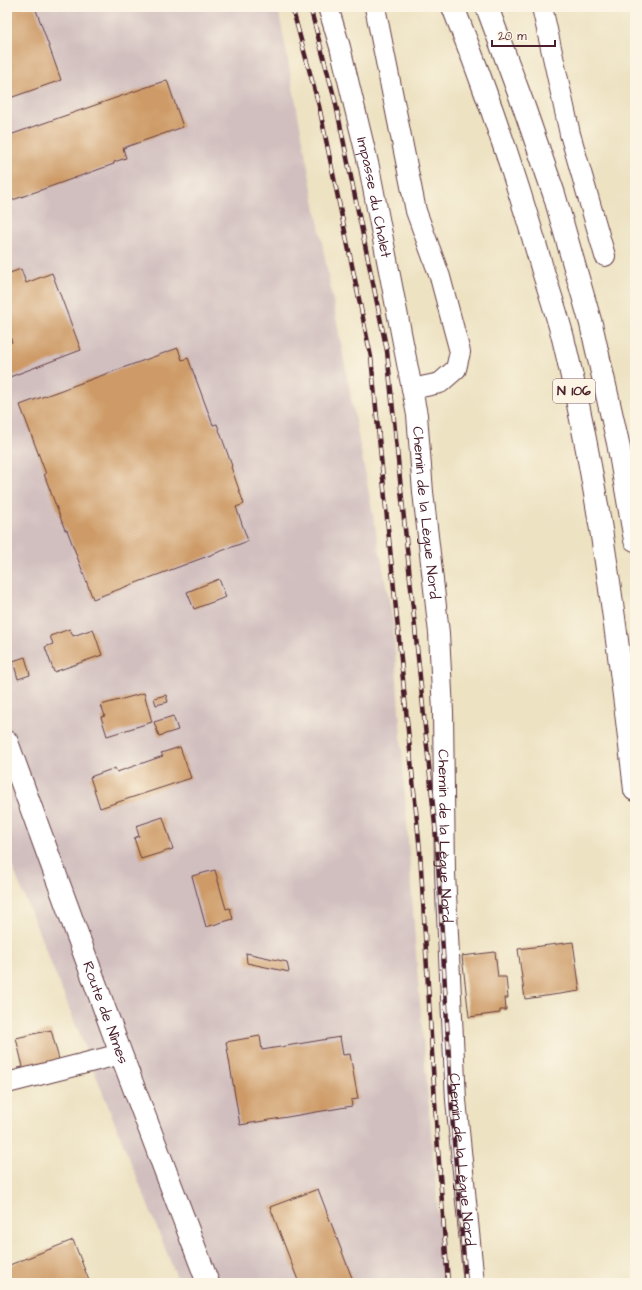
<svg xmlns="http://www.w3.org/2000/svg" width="642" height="1290" viewBox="0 0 642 1290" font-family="'Architects Daughter',sans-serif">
  <rect width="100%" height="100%" fill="#fcf5e5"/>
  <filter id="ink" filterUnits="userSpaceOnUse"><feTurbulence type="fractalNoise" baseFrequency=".025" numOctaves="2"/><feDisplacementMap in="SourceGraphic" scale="8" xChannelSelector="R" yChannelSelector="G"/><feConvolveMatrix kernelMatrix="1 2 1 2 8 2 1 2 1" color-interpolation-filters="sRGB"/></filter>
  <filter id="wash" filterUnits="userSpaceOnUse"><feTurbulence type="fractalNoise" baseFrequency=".012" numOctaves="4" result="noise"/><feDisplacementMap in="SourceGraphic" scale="16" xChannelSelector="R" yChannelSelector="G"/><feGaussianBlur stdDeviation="0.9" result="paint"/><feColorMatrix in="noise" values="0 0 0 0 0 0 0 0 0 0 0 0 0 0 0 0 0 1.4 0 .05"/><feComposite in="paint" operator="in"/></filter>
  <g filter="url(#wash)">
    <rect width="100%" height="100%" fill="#ede2c2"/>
    <polygon fill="#d1bfbf" points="7,7 278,7 393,622 417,969 444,1283 179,1283 7,853"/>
    <g id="blocks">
      <g fill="#ce9b67">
        <polygon points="7,7 35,7 61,80 7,99"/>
        <polygon points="167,80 183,127 123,148 126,158 114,162 114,164 7,202 7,136"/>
        <polygon points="21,269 26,283 52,273 81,350 7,378 7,344 12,342 7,329 7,274"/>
        <polygon points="178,348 182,360 188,358 213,425 217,424 232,466 231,467 244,504 236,507 248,541 93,599 67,530 65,530 44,474 46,474 20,405"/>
        <polygon points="219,579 226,597 194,609 187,592"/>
        <polygon points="70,629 73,636 93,629 102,655 54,672 45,647 53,644 50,636"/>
        <polygon points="25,657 30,675 18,679 13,661"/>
        <polygon points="144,693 152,722 107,736 101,717 105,716 101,705"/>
        <polygon points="166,695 168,702 156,705 154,698"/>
        <polygon points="173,716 178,730 159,736 154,722"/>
        <polygon points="180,747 191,778 100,808 90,777 115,768 117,772 163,756 161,753"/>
        <polygon points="163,817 173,849 141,859 134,838 139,836 136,826"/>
        <polygon points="215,870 226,909 230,908 233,919 206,927 192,876"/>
        <polygon points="573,942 580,991 525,999 518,949"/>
        <polygon points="495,952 498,977 506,977 508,998 505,998 506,1010 500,1010 500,1013 469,1017 462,956"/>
        <polygon points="246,953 287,962 289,972 247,963"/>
        <polygon points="51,1030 60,1063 19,1074 18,1068 23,1067 16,1038"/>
        <polygon points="260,1036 262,1050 340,1037 343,1055 350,1054 358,1099 351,1100 352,1106 240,1125 226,1042"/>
        <polygon points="318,1189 352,1278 339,1283 299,1283 270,1207"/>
        <polygon points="73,1240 90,1283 7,1283 7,1266"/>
      </g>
    </g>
  </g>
  <g filter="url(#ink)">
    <use href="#blocks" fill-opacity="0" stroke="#623c42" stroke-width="1"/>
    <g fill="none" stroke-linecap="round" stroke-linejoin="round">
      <g stroke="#623c42" stroke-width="22">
        <g id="minor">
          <path id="s1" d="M328 7 340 47 369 167 417 415 423 492 439 633 443 712 445 873 456 1100 474 1283"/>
          <polyline points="375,7 416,211 440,277 460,352 456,369 440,383 412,389"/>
          <polyline points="542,7 570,134 605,256"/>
          <polyline points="7,1083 121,1054"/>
        </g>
      </g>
      <g stroke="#623c42" stroke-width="24">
        <g id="secondary">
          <path id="s2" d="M7 742 121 1054 208 1283"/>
        </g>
      </g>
      <g stroke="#623c42" stroke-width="24">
        <g id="trunk">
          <path d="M453 7C487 92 517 179 542 268 549 291 557 314 563 338 599 486 618 638 635 790"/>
          <polyline points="487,7 524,107 554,194 591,324 618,443 635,540"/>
        </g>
      </g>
      <use href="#minor" stroke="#fff" stroke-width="20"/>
      <use href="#secondary" stroke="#fff" stroke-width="22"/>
      <use href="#trunk" stroke="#fff" stroke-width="22"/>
      <g stroke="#4a1f2b" stroke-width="4.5">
        <g id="rail">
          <polyline points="292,7 319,106 371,357 420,851 437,1136 448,1283"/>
          <polyline points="310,7 335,100 387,351 437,845 453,1130 466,1283"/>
        </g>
      </g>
      <use href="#rail" stroke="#fcf5e5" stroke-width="3" stroke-dasharray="9" stroke-linecap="butt"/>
    </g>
  </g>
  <g text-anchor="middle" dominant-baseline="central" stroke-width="3" stroke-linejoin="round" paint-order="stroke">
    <rect fill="#fcf5e5" stroke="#7f5f63" stroke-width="1" x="553" y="379" width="42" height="24" rx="3"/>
    <g font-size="14" font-weight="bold" fill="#4a1f2b">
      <text x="574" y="391">N 106</text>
    </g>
    <g font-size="15" fill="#4a1f2b" stroke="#fcf5e5">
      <text stroke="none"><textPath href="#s1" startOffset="196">Impasse du Chalet</textPath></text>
      <text stroke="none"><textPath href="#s1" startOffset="516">Chemin de la Lègue Nord</textPath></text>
      <text stroke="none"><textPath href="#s1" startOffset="840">Chemin de la Lègue Nord</textPath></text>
      <text stroke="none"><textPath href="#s2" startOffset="288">Route de Nîmes</textPath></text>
      <text stroke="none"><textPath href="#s1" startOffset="1164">Chemin de la Lègue Nord</textPath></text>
    </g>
  </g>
  <rect width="642" height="1290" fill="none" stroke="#fcf5e5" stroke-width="24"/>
  <path d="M492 40v6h63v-6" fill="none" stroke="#4a1f2b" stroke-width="2"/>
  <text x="498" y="40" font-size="12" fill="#4a1f2b" stroke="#fcf5e5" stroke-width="3" paint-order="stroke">20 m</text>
</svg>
